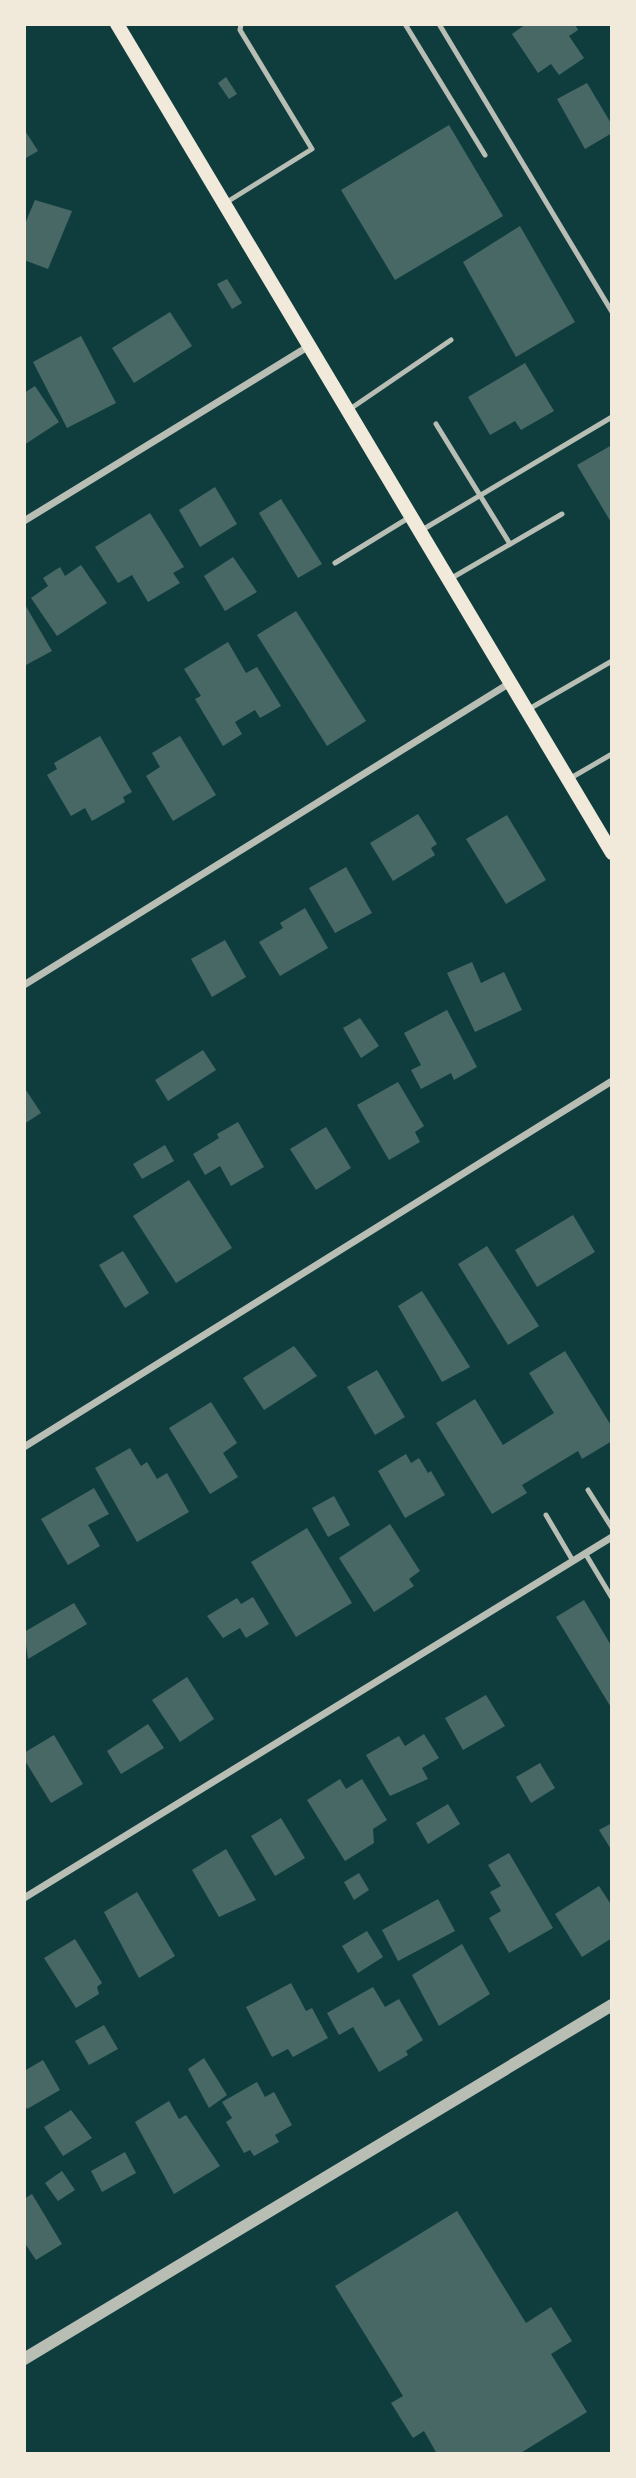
<svg xmlns="http://www.w3.org/2000/svg" width="636" height="2478" viewBox="0 0 636 2478" font-family="Montserrat,sans-serif">
  <rect width="100%" height="100%" fill="#0f3d3e"/>
  <g fill="#486865">
    <polygon points="526,24 575,24 578,30 569,36 584,58 559,75 551,64 538,73 512,34"/>
    <polygon points="226,77 237,94 229,99 218,83"/>
    <polygon points="587,83 612,125 612,133 585,149 557,99"/>
    <polygon points="449,125 503,216 395,280 341,190"/>
    <polygon points="24,129 38,151 24,159"/>
    <polygon points="35,200 72,211 48,269 24,260 24,226"/>
    <polygon points="520,226 575,322 516,357 463,262"/>
    <polygon points="227,279 242,303 232,309 217,284"/>
    <polygon points="170,312 192,346 134,383 112,348"/>
    <polygon points="81,336 116,403 67,428 33,362"/>
    <polygon points="525,363 554,411 521,430 515,421 490,435 468,397"/>
    <polygon points="35,386 59,422 24,445 24,393"/>
    <polygon points="612,445 612,524 577,465"/>
    <polygon points="215,487 237,524 200,547 179,510"/>
    <polygon points="281,499 322,564 298,578 259,513"/>
    <polygon points="150,513 184,567 173,573 180,583 148,602 132,575 118,583 95,547"/>
    <polygon points="233,557 257,592 225,611 204,576"/>
    <polygon points="81,565 107,603 57,636 31,598 48,586 43,578 60,567 65,576"/>
    <polygon points="24,603 52,651 24,666"/>
    <polygon points="296,611 366,721 327,746 257,635"/>
    <polygon points="228,642 246,673 257,667 281,706 260,718 255,710 235,722 242,734 223,746 195,699 201,696 184,669"/>
    <polygon points="100,736 132,792 123,797 125,802 92,821 85,808 71,816 47,775 57,769 54,763"/>
    <polygon points="180,736 216,795 173,821 146,776 160,767 152,753"/>
    <polygon points="418,814 437,844 431,848 435,855 393,881 370,843"/>
    <polygon points="507,815 546,880 506,904 466,839"/>
    <polygon points="346,867 372,913 335,933 309,888"/>
    <polygon points="305,908 328,948 280,976 259,942 283,928 280,923"/>
    <polygon points="225,940 246,977 212,997 191,959"/>
    <polygon points="472,962 481,983 504,972 522,1010 475,1032 447,973"/>
    <polygon points="447,1010 477,1067 454,1080 451,1073 421,1089 411,1070 421,1065 404,1033"/>
    <polygon points="360,1018 379,1046 361,1058 343,1028"/>
    <polygon points="203,1050 216,1070 168,1101 155,1080"/>
    <polygon points="398,1082 424,1126 415,1132 420,1142 389,1160 357,1105"/>
    <polygon points="24,1087 41,1113 24,1124"/>
    <polygon points="238,1122 264,1167 231,1186 220,1166 205,1175 193,1154 219,1138 217,1134"/>
    <polygon points="326,1127 351,1168 316,1190 290,1149"/>
    <polygon points="165,1145 174,1161 142,1179 133,1164"/>
    <polygon points="189,1180 232,1248 176,1283 133,1216"/>
    <polygon points="573,1215 595,1252 537,1287 515,1250"/>
    <polygon points="487,1246 539,1326 508,1345 458,1264"/>
    <polygon points="123,1251 149,1293 125,1308 99,1265"/>
    <polygon points="422,1291 470,1367 442,1382 398,1306"/>
    <polygon points="294,1346 317,1376 264,1410 243,1378"/>
    <polygon points="565,1351 612,1427 612,1441 582,1459 578,1451 522,1485 527,1493 492,1514 436,1423 475,1399 503,1445 554,1413 529,1373"/>
    <polygon points="377,1370 405,1417 375,1435 347,1387"/>
    <polygon points="211,1402 237,1443 223,1453 238,1477 210,1494 169,1428"/>
    <polygon points="130,1448 141,1466 147,1462 157,1479 167,1473 189,1512 137,1542 95,1468"/>
    <polygon points="406,1454 411,1463 419,1458 428,1473 431,1471 445,1495 405,1518 378,1471"/>
    <polygon points="94,1488 109,1514 88,1525 100,1546 68,1565 41,1519"/>
    <polygon points="334,1496 350,1525 328,1537 312,1508"/>
    <polygon points="390,1524 420,1571 409,1579 414,1586 374,1612 339,1558"/>
    <polygon points="307,1528 352,1603 296,1637 251,1562"/>
    <polygon points="253,1597 269,1624 246,1638 240,1628 223,1638 207,1616 237,1598 241,1604"/>
    <polygon points="584,1600 612,1647 612,1709 556,1617"/>
    <polygon points="74,1603 87,1624 28,1659 24,1632"/>
    <polygon points="187,1677 214,1719 180,1742 152,1700"/>
    <polygon points="486,1695 505,1726 463,1750 445,1718"/>
    <polygon points="148,1724 164,1748 121,1774 107,1751"/>
    <polygon points="424,1734 439,1758 422,1768 428,1779 390,1796 366,1755 399,1736 405,1746"/>
    <polygon points="54,1735 83,1784 51,1803 24,1759 24,1753"/>
    <polygon points="540,1763 555,1788 531,1803 516,1777"/>
    <polygon points="340,1779 346,1789 362,1779 387,1820 373,1829 374,1843 345,1861 307,1800"/>
    <polygon points="448,1804 460,1824 428,1844 416,1823"/>
    <polygon points="281,1818 305,1858 275,1876 251,1836"/>
    <polygon points="612,1823 612,1851 599,1830"/>
    <polygon points="226,1849 256,1900 219,1917 192,1870"/>
    <polygon points="509,1853 553,1928 509,1953 489,1918 501,1911 490,1892 501,1886 488,1865"/>
    <polygon points="359,1873 369,1890 354,1900 344,1882"/>
    <polygon points="599,1886 612,1906 612,1938 582,1957 555,1914"/>
    <polygon points="137,1892 175,1956 139,1978 104,1912"/>
    <polygon points="438,1899 455,1931 398,1961 382,1930"/>
    <polygon points="367,1931 383,1957 358,1973 342,1946"/>
    <polygon points="75,1939 102,1983 97,1987 99,1994 76,2008 44,1958"/>
    <polygon points="462,1944 490,1994 439,2026 412,1975"/>
    <polygon points="291,1983 306,2011 312,2008 328,2038 293,2057 288,2049 272,2057 246,2007"/>
    <polygon points="373,1987 385,2007 399,1999 423,2040 406,2051 408,2055 379,2072 353,2027 339,2035 327,2013"/>
    <polygon points="104,2025 118,2049 89,2065 75,2041"/>
    <polygon points="204,2058 227,2095 209,2108 188,2069"/>
    <polygon points="43,2060 60,2090 27,2109 24,2104 24,2071"/>
    <polygon points="257,2082 265,2097 274,2092 292,2125 275,2135 279,2142 254,2156 250,2150 244,2153 226,2122 232,2118 222,2102"/>
    <polygon points="169,2101 179,2119 186,2115 220,2166 174,2194 135,2122"/>
    <polygon points="71,2110 92,2138 63,2156 44,2127"/>
    <polygon points="125,2152 136,2173 102,2192 91,2171"/>
    <polygon points="62,2171 75,2190 58,2201 45,2183"/>
    <polygon points="32,2194 62,2244 36,2260 24,2242 24,2199"/>
    <polygon points="457,2211 526,2323 551,2307 572,2341 551,2354 587,2412 519,2454 437,2454 424,2431 413,2438 391,2403 403,2396 335,2286"/>
  </g>
  <g fill="none" stroke-linecap="round" stroke-linejoin="round">
    <g stroke="#b8beb3" stroke-width="5">
      <polyline points="405,24 485,155"/>
      <polyline points="439,24 612,312"/>
      <polyline points="227,202 312,149 240,30 241,24"/>
      <polyline points="350,409 451,340"/>
      <polyline points="436,424 510,544"/>
      <polyline points="422,530 612,417"/>
      <polyline points="335,563 410,517"/>
      <polyline points="450,579 562,514"/>
      <polyline points="529,709 612,661"/>
      <polyline points="569,779 612,754"/>
      <polyline points="588,1490 612,1528"/>
      <polyline points="546,1515 573,1561"/>
      <polyline points="585,1553 612,1598"/>
    </g>
    <g stroke="#b8beb3" stroke-width="7">
      <polyline points="24,521 309,346"/>
      <polyline points="24,985 510,683"/>
      <polyline points="24,1447 612,1081"/>
      <polyline points="24,1898 612,1537"/>
    </g>
    <polyline stroke="#b8beb3" stroke-width="12" points="24,2359 612,2005"/>
    <polyline stroke="#f1e9da" stroke-width="14" points="117,24 612,853"/>
  </g>
  <rect width="636" height="2478" fill="none" stroke="#f1e9da" stroke-width="52"/>
</svg>
